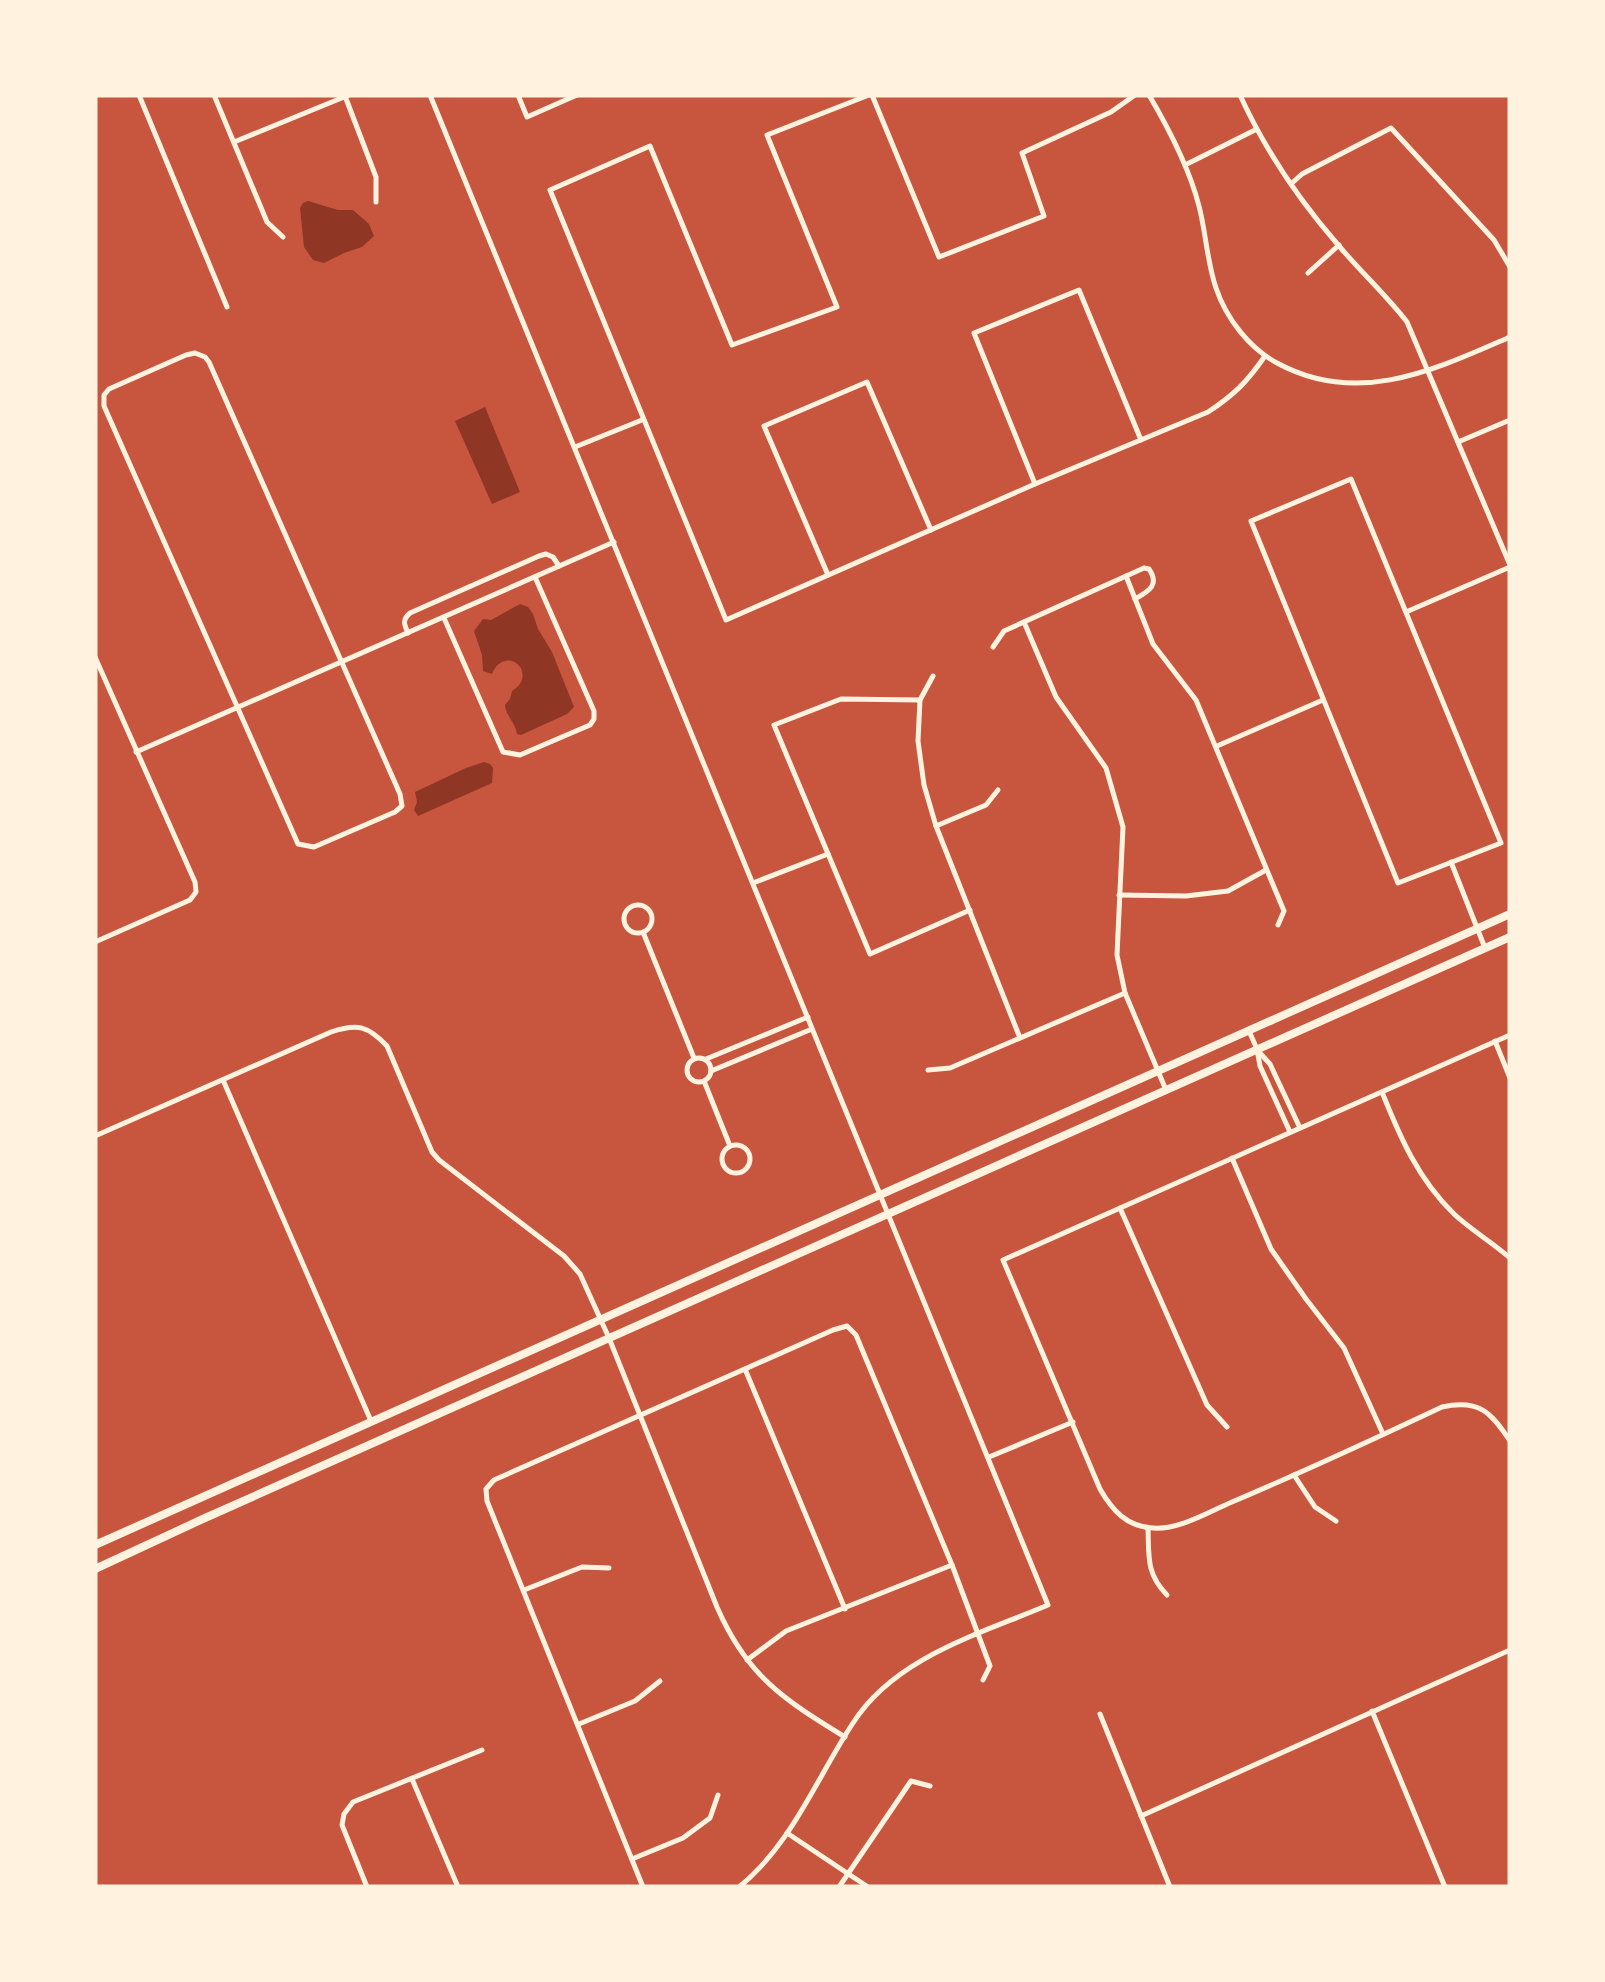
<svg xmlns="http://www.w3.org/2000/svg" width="1605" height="1982" viewBox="0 0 1605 1982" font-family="'Roboto Condensed',sans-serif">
  <rect width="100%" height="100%" fill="#c8553d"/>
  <g fill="#8f3625">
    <polygon points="308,201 338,210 353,210 369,224 374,236 362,247 344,253 324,263 313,260 304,247 300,208 303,203"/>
    <polygon points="485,407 520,492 492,504 455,421"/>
    <path d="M520 604 528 607 533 614 538 629 552 652 574 707 567 714 521 735 517 734C515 722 506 716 505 705L510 699 512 691C521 685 525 679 521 668 512 655 497 660 492 674L483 671 482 655 474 631 483 619 491 620Z"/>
    <polygon points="484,762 490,764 493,768 492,783 418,816 414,810 417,802 415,792 466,768"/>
  </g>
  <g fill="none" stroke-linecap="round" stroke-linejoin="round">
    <g stroke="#fff3e0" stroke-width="5">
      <polyline points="139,95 227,307"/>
      <polyline points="214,95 267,222 283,237"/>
      <path d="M430 95 1048 1605C980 1634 895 1657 853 1723 816 1779 792 1844 739 1887"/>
      <polyline points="518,95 527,117 577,95"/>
      <path d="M869 95 767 135 837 307 732 345 650 146 550 190 726 620 1035 484 1208 412C1234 395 1247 382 1265 356"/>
      <polyline points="872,95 939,257 1044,216 1022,153 1111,112 1135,95"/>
      <path d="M1149 95C1169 129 1189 167 1199 206 1206 233 1207 262 1216 288 1226 318 1249 348 1277 363 1358 407 1434 370 1510 337"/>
      <path d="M1240 95C1265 150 1299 200 1339 246 1361 272 1386 295 1407 322L1510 565"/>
      <polyline points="345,96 376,177 376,202"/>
      <polyline points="234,142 349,95"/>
      <polyline points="1185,165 1255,130"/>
      <polyline points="1291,184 1302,174 1391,128 1494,240 1510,267"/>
      <polyline points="1308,273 1339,245"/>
      <polygon points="195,353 205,357 209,362 400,794 402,806 395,812 314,847 298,844 104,406 104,395 109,389 186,355"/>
      <polyline points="1458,442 1510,420"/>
      <polyline points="575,447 642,420"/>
      <polygon points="1351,479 1501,843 1398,883 1251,521"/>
      <polyline points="1035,484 974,333 1079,290 1141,440"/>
      <polyline points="828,575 764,426 867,382 931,530"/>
      <polyline points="1126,576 1153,644 1196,700 1284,911 1278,925"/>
      <polyline points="1406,612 1510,567"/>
      <polyline points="444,618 503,752 520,755 590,725 594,719 594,711 535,577"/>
      <polyline points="1024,622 1056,697 1106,768 1123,827 1117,955 1125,993 1166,1090"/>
      <path d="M408 633C404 624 402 620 410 613L539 556 546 554 553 557 559 566"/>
      <path d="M993 647 1004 631 1144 568 1149 569C1160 585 1149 591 1135 599"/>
      <polyline points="95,657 195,882 196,892 190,900 95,942"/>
      <polyline points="933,676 920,700 918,741 924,785 936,826 1020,1038"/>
      <polyline points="920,700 841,699 774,725 870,954 970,910"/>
      <polyline points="1217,746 1323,700"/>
      <polyline points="136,752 614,542"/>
      <polyline points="936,826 986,805 998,790"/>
      <polyline points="1451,862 1485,948"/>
      <polyline points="753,883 828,854"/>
      <polyline points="1119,895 1186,896 1228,891 1266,870"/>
      <circle cx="638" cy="919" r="14"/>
      <polyline points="643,932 694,1058"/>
      <polyline points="1249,1031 1257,1049 1260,1066 1290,1132"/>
      <path d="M1510 1035 1003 1260 1100 1489C1112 1510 1127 1527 1153 1528 1179 1530 1208 1512 1232 1502 1303 1472 1372 1440 1442 1407 1479 1399 1491 1412 1510 1441"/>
      <polyline points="1495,1041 1510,1078"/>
      <polyline points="1259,1052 1270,1064 1300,1128"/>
      <circle cx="699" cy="1070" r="12"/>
      <polyline points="706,1059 808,1017"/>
      <polyline points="928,1070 950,1068 1125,993"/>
      <polyline points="711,1071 812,1029"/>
      <polyline points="223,1080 371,1421"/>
      <polyline points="704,1081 730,1146"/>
      <path d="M1382 1092C1400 1137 1418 1179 1454 1214 1471 1230 1492 1242 1510 1258"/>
      <path d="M95 1136 331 1032C358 1023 368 1026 387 1046L432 1152 439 1160 564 1256 580 1274 609 1338 717 1607C747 1676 783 1699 845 1737"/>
      <circle cx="736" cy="1159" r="14"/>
      <polyline points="1232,1158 1271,1249 1306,1299 1344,1348 1383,1434"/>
      <polyline points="1120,1208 1207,1405 1227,1427"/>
      <polyline points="745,1369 845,1609"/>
      <polyline points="989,1457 1073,1422"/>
      <polyline points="1294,1475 1315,1507 1336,1521"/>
      <path d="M1148 1528C1149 1556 1146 1574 1167 1595"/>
      <polyline points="524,1590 582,1567 609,1568"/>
      <polyline points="747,1660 786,1631 952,1565"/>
      <polyline points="1372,1711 1445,1887"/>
      <polyline points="1100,1714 1170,1887"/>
      <polyline points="579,1724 635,1701 660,1681"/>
      <polyline points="412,1779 458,1887"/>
      <polyline points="1141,1816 1510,1650"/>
      <polyline points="787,1833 868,1887"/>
      <polyline points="632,1859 683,1838 710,1818 718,1795"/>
      <polyline points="367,1887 342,1825 344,1814 353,1802 482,1750"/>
      <polyline points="643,1887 487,1501 486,1489 494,1480 833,1330 847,1326 856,1335 952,1565 990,1666 983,1680"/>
      <polyline points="839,1887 911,1781 930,1786"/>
    </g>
    <g stroke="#fff3e0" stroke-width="8">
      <polyline points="95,1545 1510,914"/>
      <polyline points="95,1569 205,1518 1510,937"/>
    </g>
  </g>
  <rect width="1605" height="1982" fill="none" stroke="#fff3e0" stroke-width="195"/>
</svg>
